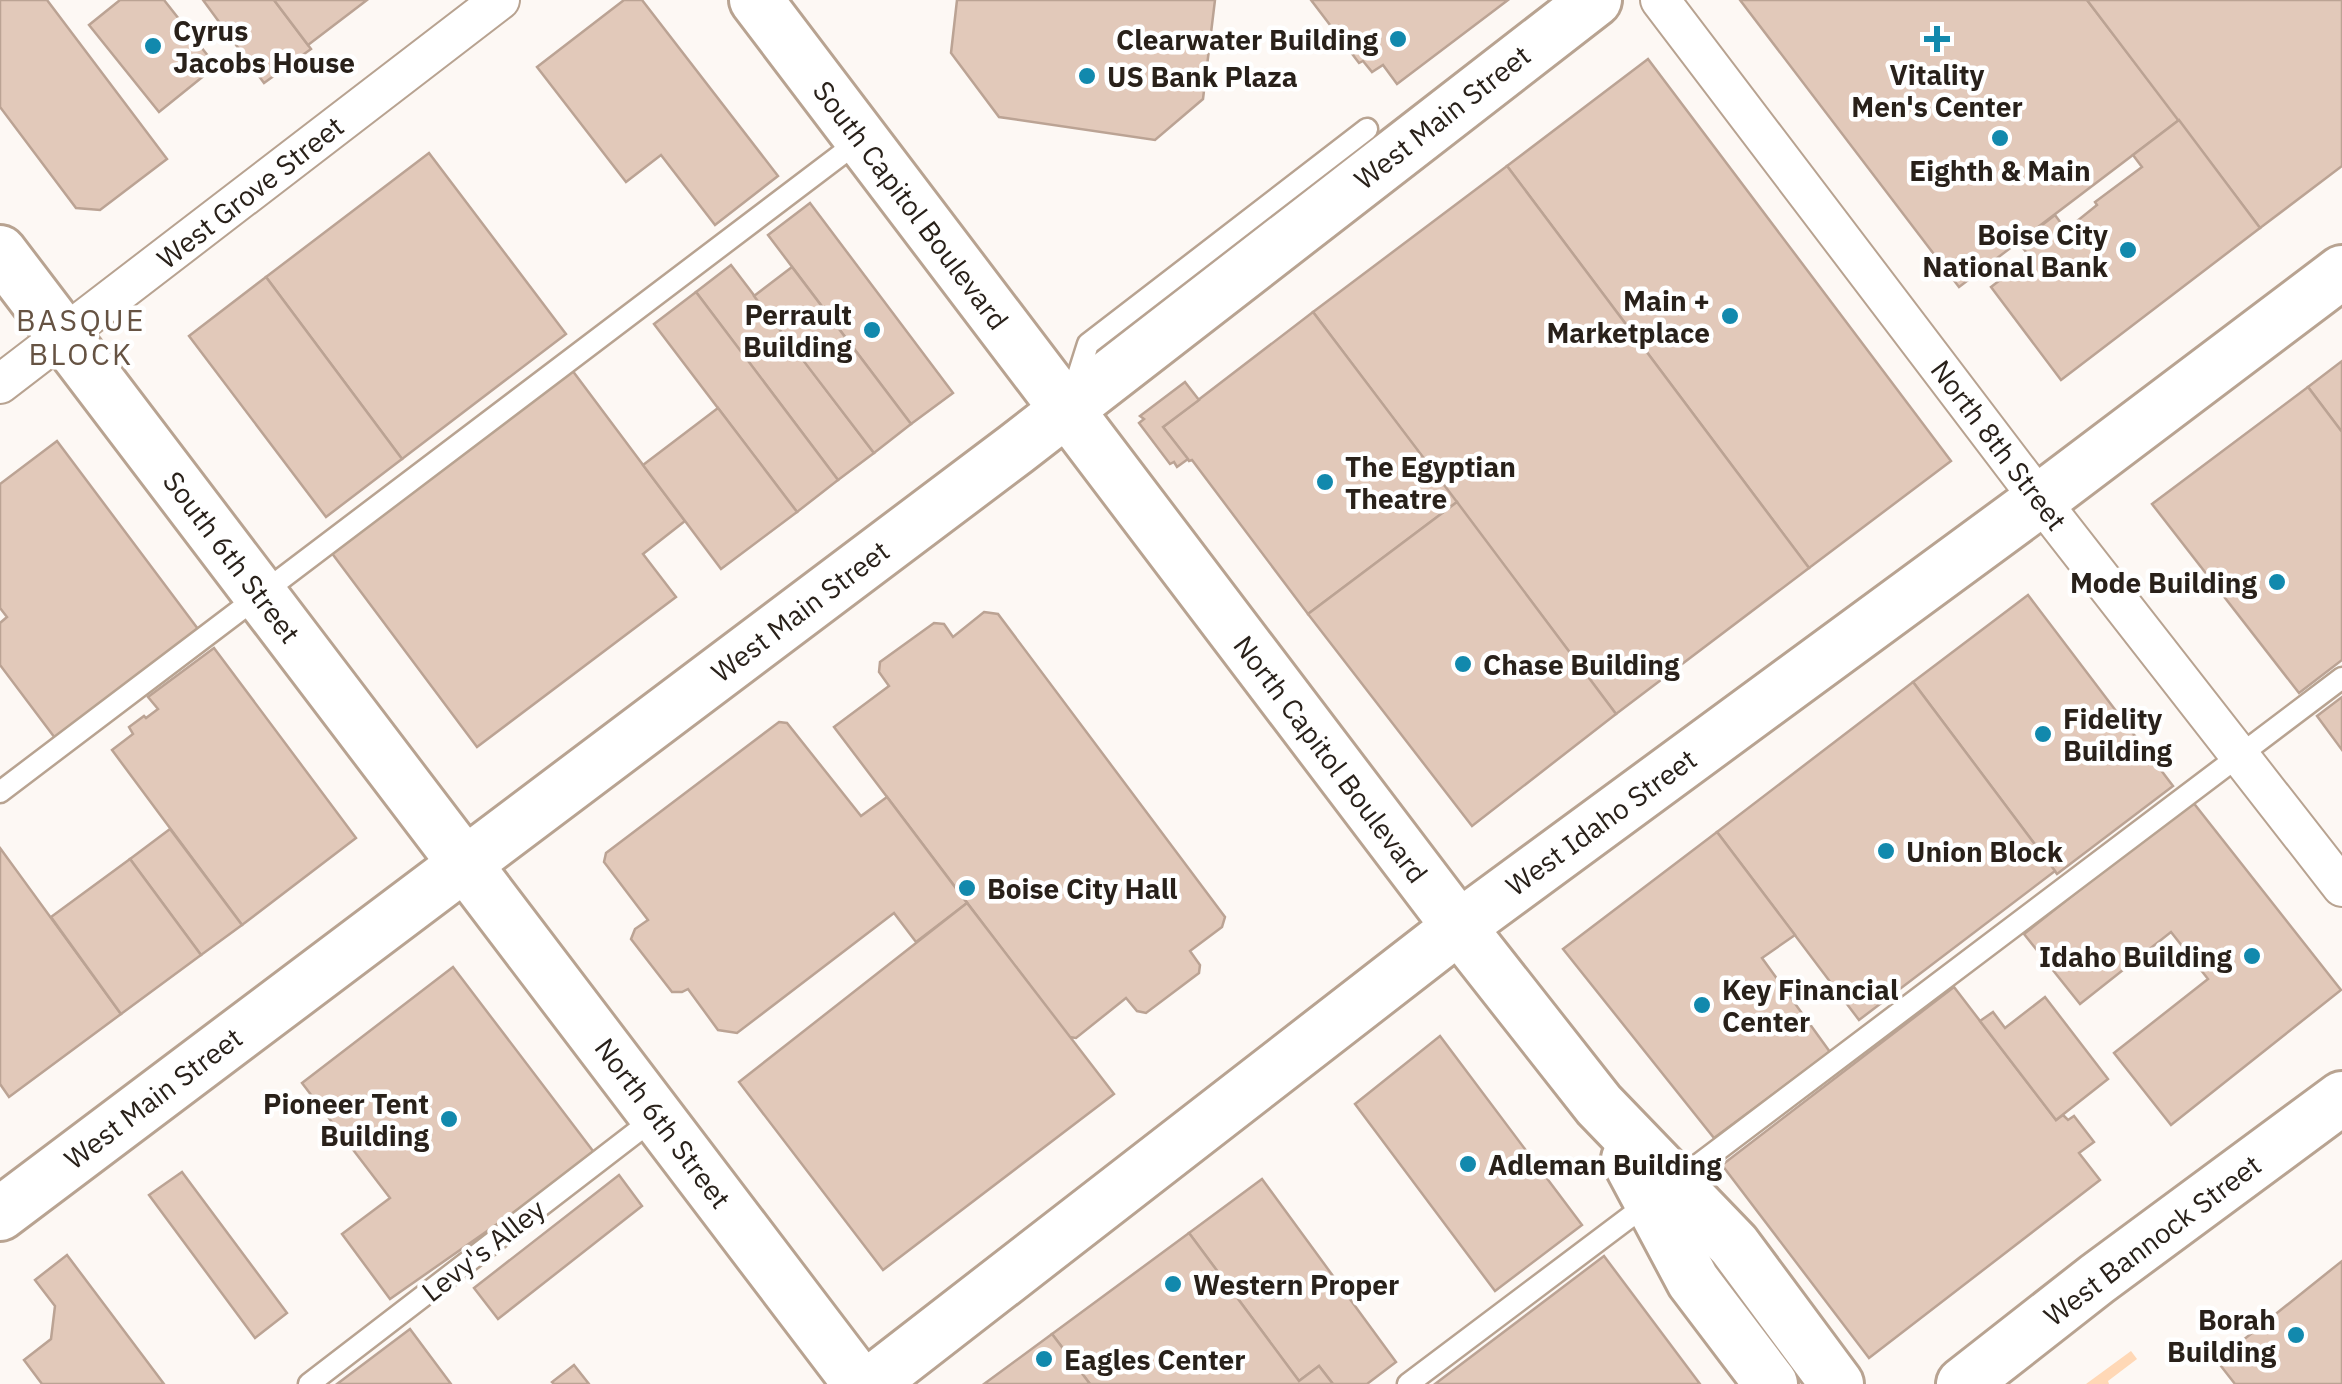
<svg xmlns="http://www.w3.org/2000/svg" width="2342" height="1384" viewBox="0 0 2342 1384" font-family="'IBM Plex Sans',sans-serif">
  <rect width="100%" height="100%" fill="#fdf8f4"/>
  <polygon fill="#ffd8b6" points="2131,1351 2137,1359 2108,1381 2109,1384 2086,1384"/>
  <g fill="#e2c9ba" stroke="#bba394" stroke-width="2.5">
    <polygon points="0,0 47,0 167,159 100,210 76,208 0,107"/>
    <polygon points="120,0 164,0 216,66 159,112 89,25"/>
    <polygon points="203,0 274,0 311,49 264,83"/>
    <polygon points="274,0 367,0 308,45"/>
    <polygon points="624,0 642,0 778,176 715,225 661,155 626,182 537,67"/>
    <polygon points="957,0 1215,0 1203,99 1155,140 999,117 951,53"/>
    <polygon points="1311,0 1508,0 1397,84 1383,65 1372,72 1363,61 1359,63"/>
    <polygon points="1740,0 2087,0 2179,120 1959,287"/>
    <polygon points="2087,0 2342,0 2342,166 2260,228"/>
    <polygon points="1648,59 1951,461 1809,568 1507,166"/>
    <polygon points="2179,120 2260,228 2061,380 1991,287 2030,257 2019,243 2055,215 2066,230 2097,205 2095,202 2142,167 2133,155"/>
    <polygon points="429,153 566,334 402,459 266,277"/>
    <polygon points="1507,166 1809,568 1616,714 1313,312"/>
    <polygon points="810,203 953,393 911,424 768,235"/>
    <polygon points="731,265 874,453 838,480 696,292"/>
    <polygon points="792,267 911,424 874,453 754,296"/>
    <polygon points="266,277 402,459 326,517 189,336"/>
    <polygon points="696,292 838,480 797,512 654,324"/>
    <polygon points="1313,312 1457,502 1308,614 1192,460 1189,461 1163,427"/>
    <polygon points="2342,361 2342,432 2308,387"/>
    <polygon points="572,370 685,521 643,554 676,597 477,747 331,552"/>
    <polygon points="1185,382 1199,400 1163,427 1188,459 1177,467 1174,462 1170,464 1139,423 1144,419 1140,416"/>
    <polygon points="2308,387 2342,432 2342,660 2299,693 2152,504"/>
    <polygon points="718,408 797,512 721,569 643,465"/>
    <polygon points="57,441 198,629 55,738 0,665 0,623 7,617 0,608 0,484"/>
    <polygon points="1457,502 1616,714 1472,826 1308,614"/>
    <polygon points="2028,595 2173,786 2057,874 1913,682"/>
    <polygon points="984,612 998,614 1225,917 1222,927 1190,951 1200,965 1199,973 1146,1013 1137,1011 1126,998 1076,1038 1069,1037 834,727 889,686 879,672 880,662 934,623 944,624 953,637"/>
    <polygon points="214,648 356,838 242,925 112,750 133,734 129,727 144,716 146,718 158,709 148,697"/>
    <polygon points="1913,682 2055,871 1859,1020 1717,832"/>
    <polygon points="2342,697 2342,750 2317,716"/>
    <polygon points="779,722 787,723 861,816 887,797 967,903 916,942 894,913 737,1033 718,1030 688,989 682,992 672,992 631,939 635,929 648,920 604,862 606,853"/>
    <polygon points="2192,801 2341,990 2171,1125 2114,1053 2208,979 2171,932 2080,1004 2024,934"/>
    <polygon points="170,829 242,925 201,955 130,859"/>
    <polygon points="1717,832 1795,935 1762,958 1830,1052 1714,1138 1563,949"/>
    <polygon points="0,848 121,1014 9,1097 0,1084"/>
    <polygon points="130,859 201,955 121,1014 51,917"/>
    <polygon points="967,903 1114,1094 883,1270 739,1082"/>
    <polygon points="453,967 596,1155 390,1299 342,1234 390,1198 302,1083"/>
    <polygon points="1954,987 2056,1120 2063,1115 2068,1120 2074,1116 2094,1142 2079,1153 2100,1180 1869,1358 1722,1165"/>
    <polygon points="2045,997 2108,1079 2056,1120 1980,1021 1993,1012 2005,1028"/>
    <polygon points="1440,1036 1582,1225 1495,1291 1355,1104"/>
    <polygon points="182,1172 287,1313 255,1338 149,1195"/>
    <polygon points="619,1175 642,1206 498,1319 474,1288"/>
    <polygon points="1262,1179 1396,1362 1367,1384 1333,1384 1319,1366 1299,1381 1189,1233"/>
    <polygon points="1189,1233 1299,1381 1319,1366 1333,1384 1090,1384 1052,1334"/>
    <polygon points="67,1255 164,1384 42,1384 24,1360 51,1339 55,1306 35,1280"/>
    <polygon points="1604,1256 1700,1384 1435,1384"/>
    <polygon points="2342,1261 2342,1384 2235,1384 2217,1361"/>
    <polygon points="410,1329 451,1384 337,1384"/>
    <polygon points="1052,1334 1090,1384 984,1384"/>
    <polygon points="574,1365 589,1384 554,1384 552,1382"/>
  </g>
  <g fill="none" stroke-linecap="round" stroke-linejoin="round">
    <g stroke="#b8a391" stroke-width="25">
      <g id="lane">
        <polyline points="1074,388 1088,344 1367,129"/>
        <polyline points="0,792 859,141"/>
        <polyline points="1674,1183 2342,678"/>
        <polyline points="309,1384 656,1117"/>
        <polyline points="1408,1384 1651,1201"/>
      </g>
    </g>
    <g stroke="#b8a391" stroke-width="42">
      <g id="street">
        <polyline points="1660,0 2040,500 2342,887"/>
        <polyline points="0,384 500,0"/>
      </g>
    </g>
    <g stroke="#b8a391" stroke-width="58">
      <g id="secondary">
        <polyline points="756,0 1459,927 1599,1105 1734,1245 1837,1384"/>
        <polyline points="0,252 860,1384"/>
        <polyline points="1628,1159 1693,1281 1771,1384"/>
        <polyline points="0,1214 1016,449 1595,0"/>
        <polyline points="870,1384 1459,927 2040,500 2342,272"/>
        <polyline points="1963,1384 2097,1279 2342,1098"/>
      </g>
    </g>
    <use href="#lane" stroke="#fff" stroke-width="20"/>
    <use href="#street" stroke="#fff" stroke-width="38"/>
    <use href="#secondary" stroke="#fff" stroke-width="52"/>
  </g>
  <g fill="#1289ad" stroke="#fff" stroke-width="4">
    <circle cx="1398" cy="39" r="10"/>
    <path d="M1932 24h10v10h10v10h-10v10h-10v-10h-10v-10h10z"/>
    <circle cx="153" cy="46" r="10"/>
    <circle cx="1087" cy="76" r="10"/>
    <circle cx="2000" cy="138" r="10"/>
    <circle cx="2128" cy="250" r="10"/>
    <circle cx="1730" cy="316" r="10"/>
    <circle cx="872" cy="330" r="10"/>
    <circle cx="1325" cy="482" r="10"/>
    <circle cx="2277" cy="582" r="10"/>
    <circle cx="1463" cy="664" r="10"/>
    <circle cx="2043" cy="734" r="10"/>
    <circle cx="1886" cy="851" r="10"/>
    <circle cx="967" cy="888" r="10"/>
    <circle cx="2252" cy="956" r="10"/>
    <circle cx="1702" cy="1005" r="10"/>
    <circle cx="449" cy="1119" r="10"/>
    <circle cx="1468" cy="1164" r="10"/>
    <circle cx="1173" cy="1284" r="10"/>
    <circle cx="2296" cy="1335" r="10"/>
    <circle cx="1044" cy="1359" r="10"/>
  </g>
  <g text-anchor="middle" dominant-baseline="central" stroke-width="9" stroke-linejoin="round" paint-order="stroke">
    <g font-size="28" font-weight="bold" fill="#29211a" stroke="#fff" text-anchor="start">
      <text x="173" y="30">Cyrus<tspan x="173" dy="32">Jacobs House</tspan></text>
      <text x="1378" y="39" text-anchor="end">Clearwater Building</text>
      <text x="1937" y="74" text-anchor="middle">Vitality<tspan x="1937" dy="32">Men's Center</tspan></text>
      <text x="1107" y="76">US Bank Plaza</text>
      <text x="2000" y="170" text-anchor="middle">Eighth &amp; Main</text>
      <text x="2108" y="234" text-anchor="end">Boise City<tspan x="2108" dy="32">National Bank</tspan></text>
      <text x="1710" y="300" text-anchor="end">Main +<tspan x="1710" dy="32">Marketplace</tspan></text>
      <text x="852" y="314" text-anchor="end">Perrault<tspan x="852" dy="32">Building</tspan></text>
      <text x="1345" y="466">The Egyptian<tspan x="1345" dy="32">Theatre</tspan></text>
      <text x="2257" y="582" text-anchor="end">Mode Building</text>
      <text x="1483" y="664">Chase Building</text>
      <text x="2063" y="718">Fidelity<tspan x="2063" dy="32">Building</tspan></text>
      <text x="1906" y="851">Union Block</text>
      <text x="987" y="888">Boise City Hall</text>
      <text x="2232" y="956" text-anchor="end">Idaho Building</text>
      <text x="1722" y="989">Key Financial<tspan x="1722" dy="32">Center</tspan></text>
      <text x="429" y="1103" text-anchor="end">Pioneer Tent<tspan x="429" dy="32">Building</tspan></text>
      <text x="1488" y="1164">Adleman Building</text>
      <text x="1193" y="1284">Western Proper</text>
      <text x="2276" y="1319" text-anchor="end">Borah<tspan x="2276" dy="32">Building</tspan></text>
      <text x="1064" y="1359">Eagles Center</text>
    </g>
    <g font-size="28" fill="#29211a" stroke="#fff">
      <text transform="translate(1442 117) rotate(-38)">West Main Street</text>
      <text transform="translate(250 192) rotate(-38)">West Grove Street</text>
      <text transform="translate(911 205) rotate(53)">South Capitol Boulevard</text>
      <text transform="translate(1999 445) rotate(53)">North 8th Street</text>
      <text transform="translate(232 557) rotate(53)">South 6th Street</text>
      <text transform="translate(800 611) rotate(-37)">West Main Street</text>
      <text transform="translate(1331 759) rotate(53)">North Capitol Boulevard</text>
      <text transform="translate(1601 822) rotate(-36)">West Idaho Street</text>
      <text transform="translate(153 1098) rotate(-37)">West Main Street</text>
      <text transform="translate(663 1123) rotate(53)">North 6th Street</text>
      <text transform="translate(2152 1240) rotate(-37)">West Bannock Street</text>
      <text transform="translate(483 1250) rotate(-38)">Levy's Alley</text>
    </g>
    <g font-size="30" letter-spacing="2.5" fill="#665343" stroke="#fff">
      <text x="81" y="319">BASQUE<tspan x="81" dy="34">BLOCK</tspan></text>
    </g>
  </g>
</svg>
